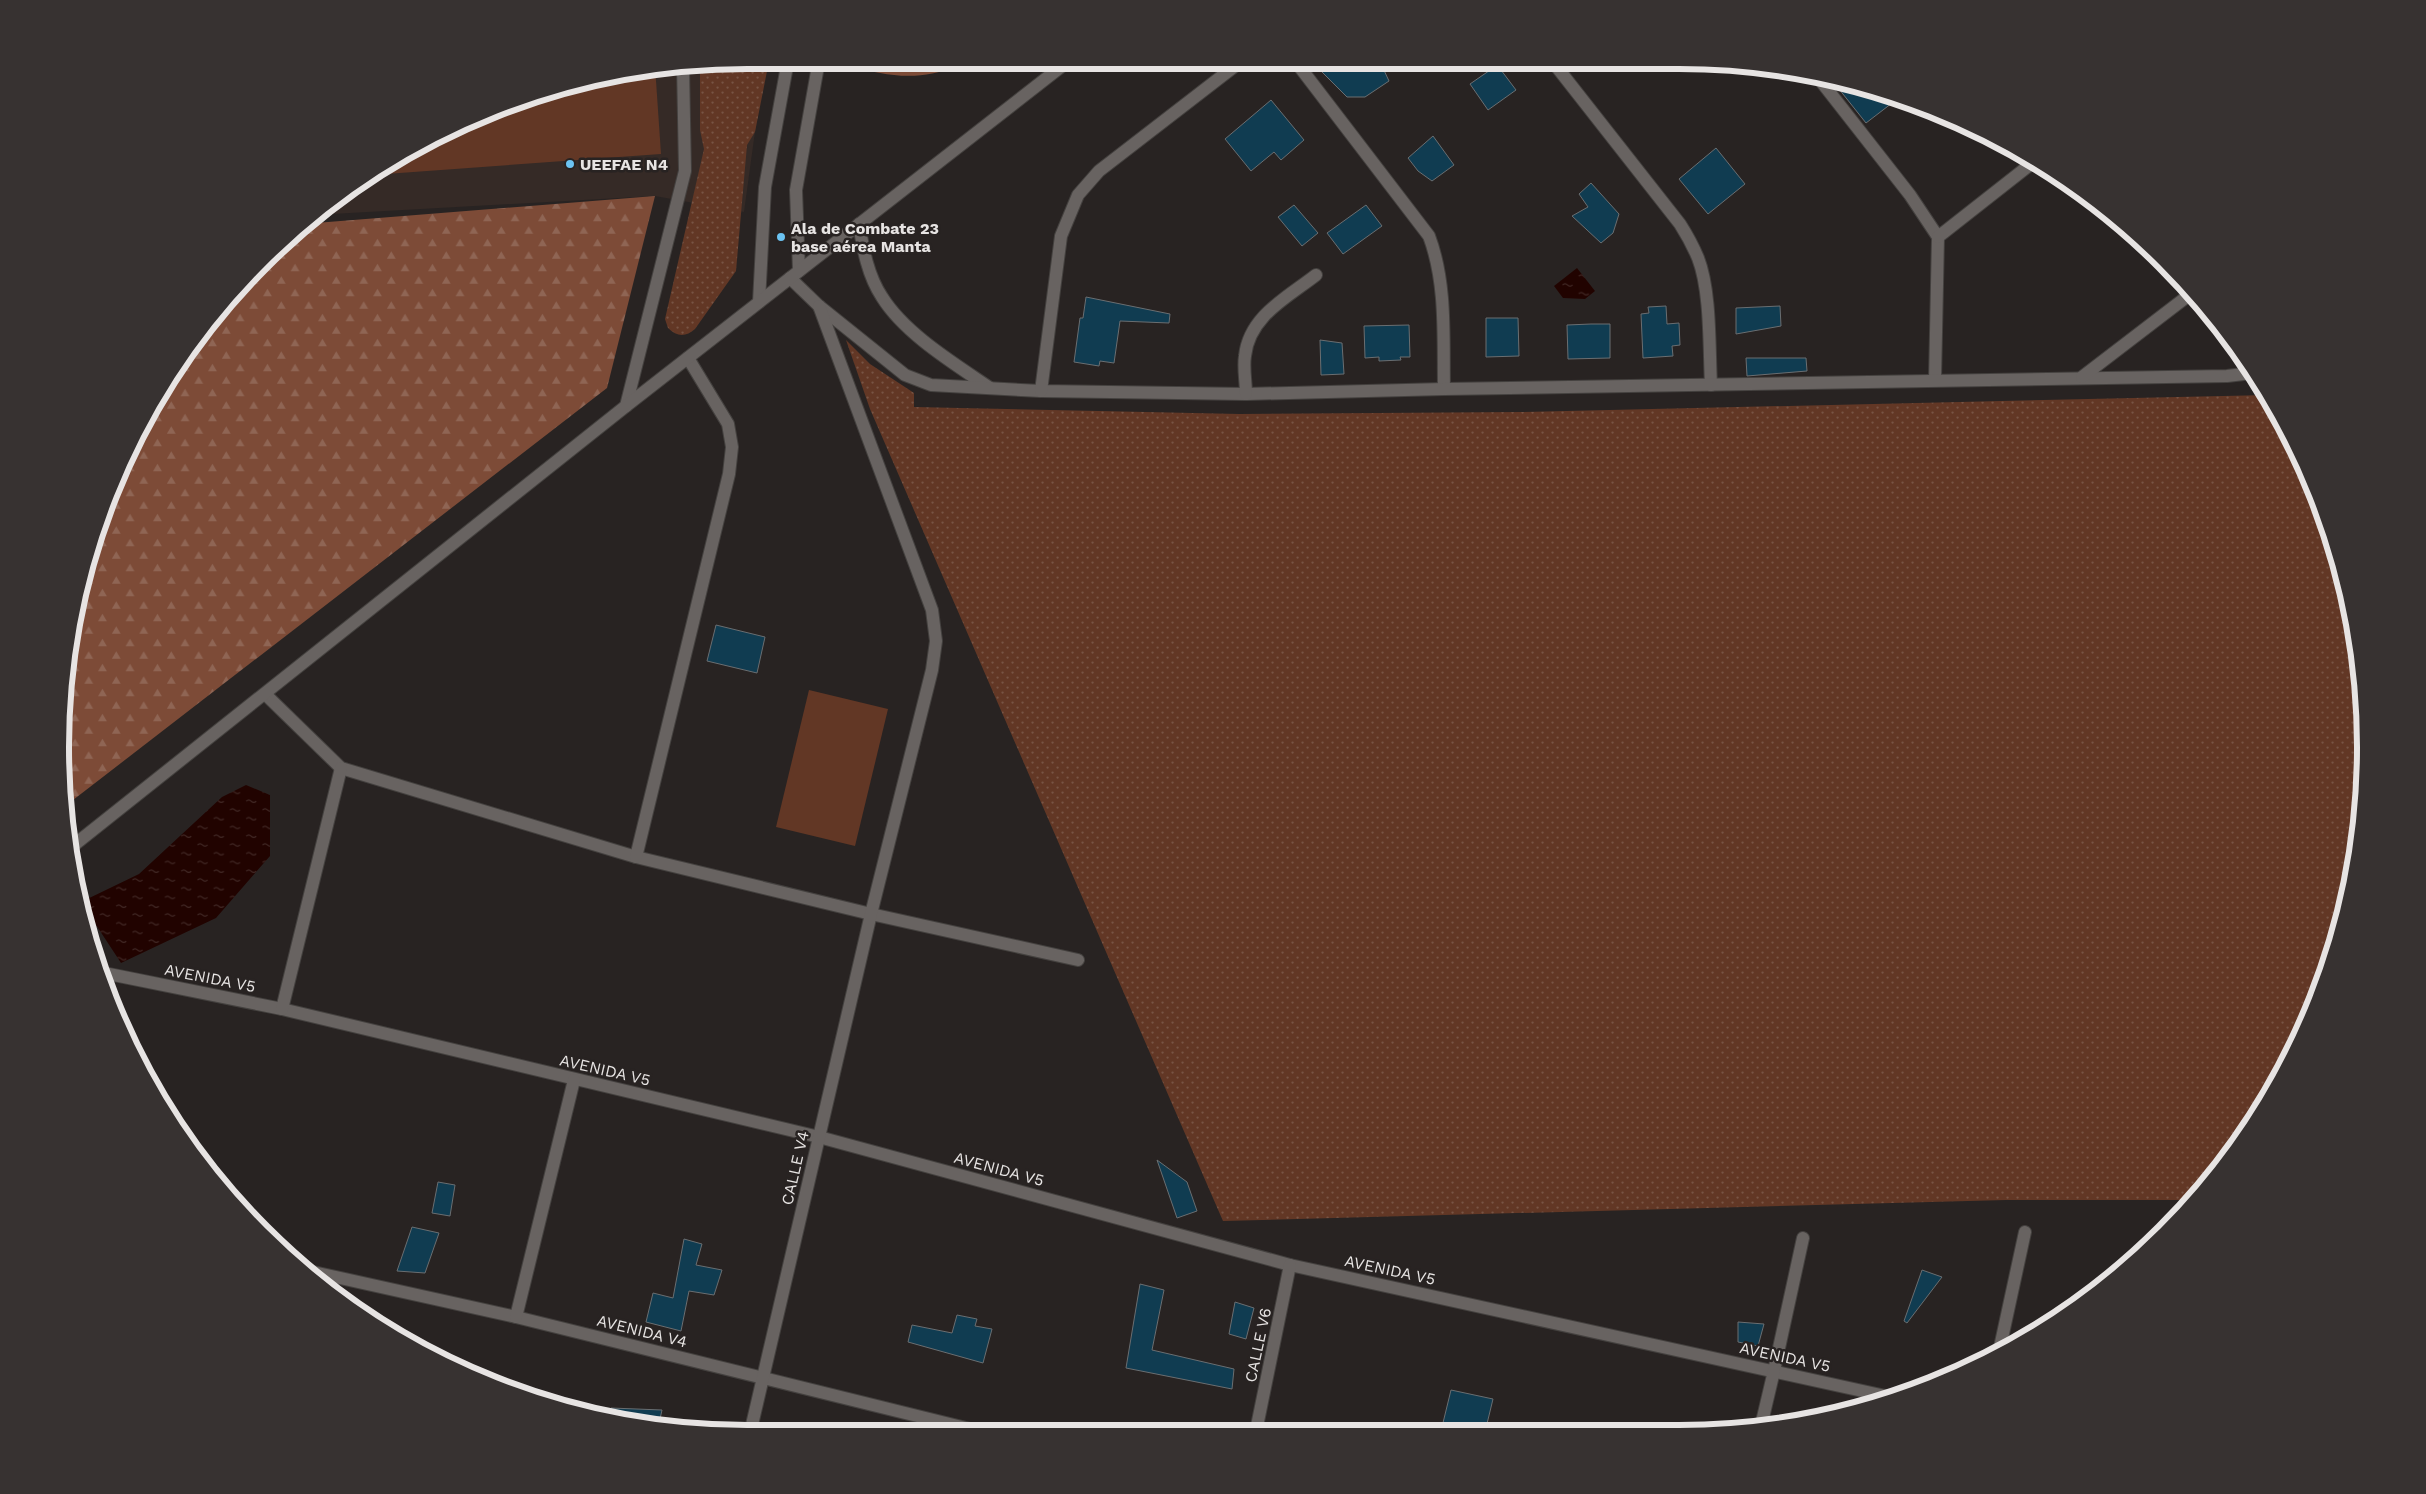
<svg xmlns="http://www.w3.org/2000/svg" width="2426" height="1494" viewBox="0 0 2426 1494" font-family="'Work Sans',sans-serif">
  <defs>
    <pattern id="grass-dots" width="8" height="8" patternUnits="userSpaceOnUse" patternTransform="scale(1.25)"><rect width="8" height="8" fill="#623725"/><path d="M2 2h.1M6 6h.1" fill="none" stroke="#785444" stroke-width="1.8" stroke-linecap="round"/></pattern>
    <pattern id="forest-firs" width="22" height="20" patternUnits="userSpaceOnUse" patternTransform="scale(1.25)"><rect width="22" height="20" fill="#7d4b37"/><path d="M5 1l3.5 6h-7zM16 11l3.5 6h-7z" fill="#8f6554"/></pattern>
    <pattern id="water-ripples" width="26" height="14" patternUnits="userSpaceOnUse" patternTransform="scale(1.25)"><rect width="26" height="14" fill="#210300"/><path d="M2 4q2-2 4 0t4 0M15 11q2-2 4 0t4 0" fill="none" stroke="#412825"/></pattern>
  </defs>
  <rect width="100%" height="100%" fill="#282322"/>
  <polygon fill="#352a26" points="657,66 764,66 744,212 655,196 314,215 329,202 443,131 526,96"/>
  <g fill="url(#grass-dots)">
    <path d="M700 66H768L755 132 747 145 736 271 695 329C686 337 677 337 668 328L665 319 704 149 700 130Z"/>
    <polygon points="846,340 870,364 914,393 914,407 1239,414 1521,412 2268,395 2274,403 2329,526 2360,657 2365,792 2343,925 2295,1051 2224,1165 2191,1200 2006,1200 1223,1221 870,409"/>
  </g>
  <g fill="url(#forest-firs)">
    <path d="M854 66H954C925 81 884 77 854 66Z"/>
    <polygon points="655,196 607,388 64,807 60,747 73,613 96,526 176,365 261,261 303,224"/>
  </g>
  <g fill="#623725">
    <polygon points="655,66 661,154 372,175 443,131 526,96"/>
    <polygon points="809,690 888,709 855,846 776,827"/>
  </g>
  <g fill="url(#water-ripples)">
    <polygon points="1577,268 1595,291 1585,299 1563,298 1554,286"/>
    <polygon points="246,785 270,795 270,856 216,918 121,963 81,902 139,874 222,797"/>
  </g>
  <g fill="#103c51" stroke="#6a6e71">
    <polygon points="1316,66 1382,66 1389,81 1365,97 1347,97"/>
    <polygon points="1496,66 1498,66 1516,90 1488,110 1470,84"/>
    <polygon points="1835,84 1870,93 1896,100 1866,123"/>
    <polygon points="1271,100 1304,140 1281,160 1274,152 1251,171 1225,139"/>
    <polygon points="1433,136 1454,165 1432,181 1418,171 1408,158"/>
    <polygon points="1716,148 1745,184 1708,214 1679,179"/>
    <polygon points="1591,183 1619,214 1613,233 1601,243 1572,216 1588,207 1579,194"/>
    <polygon points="1294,205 1318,233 1302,246 1278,217"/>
    <polygon points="1366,205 1382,226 1343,254 1327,233"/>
    <polygon points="1086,297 1170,314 1169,323 1120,321 1114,363 1100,361 1099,366 1074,362 1080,318 1083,318"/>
    <polygon points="1666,306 1667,324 1679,323 1680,345 1672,346 1673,356 1643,358 1641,314 1649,313 1648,307"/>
    <polygon points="1780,306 1781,326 1736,334 1736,308"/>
    <polygon points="1486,318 1518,318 1519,356 1486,357"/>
    <polygon points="1591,324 1610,324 1610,358 1568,359 1567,325"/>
    <polygon points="1409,325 1410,357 1400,357 1401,360 1379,361 1379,357 1365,358 1364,326"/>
    <polygon points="1320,340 1342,343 1344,374 1321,375"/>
    <polygon points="1746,358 1806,358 1807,371 1747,376"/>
    <polygon points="716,625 765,637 757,673 707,661"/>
    <polygon points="1157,1160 1187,1182 1197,1211 1177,1218"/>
    <polygon points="438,1182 455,1185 450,1216 432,1213"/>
    <polygon points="412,1227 439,1233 425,1273 397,1271"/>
    <polygon points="684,1239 702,1244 696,1265 722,1270 714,1295 689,1291 681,1331 646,1322 653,1293 673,1298"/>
    <polygon points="1922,1270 1942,1277 1907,1323 1904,1321"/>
    <polygon points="1140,1284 1164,1290 1152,1350 1234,1369 1232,1389 1126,1368"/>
    <polygon points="1235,1302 1254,1308 1246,1339 1229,1334"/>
    <polygon points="957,1315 977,1319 975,1326 992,1329 983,1363 908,1342 912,1325 952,1333"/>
    <polygon points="1738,1322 1764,1324 1758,1346 1738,1342"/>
    <polygon points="1451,1390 1493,1399 1485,1432 1441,1431"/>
    <polygon points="611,1408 662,1410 658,1428 610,1415"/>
  </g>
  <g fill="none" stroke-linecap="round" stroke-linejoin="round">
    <g stroke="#44413f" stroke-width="14">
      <g id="service">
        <polyline points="799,271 796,190 818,66"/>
        <polyline points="759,302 765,187 787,66"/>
        <polyline points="626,406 685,171 683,66"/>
        <polyline points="1774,1371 1803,1238"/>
      </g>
    </g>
    <g stroke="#44413f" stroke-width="14">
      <g id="minor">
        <path d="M1299 66 1429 236C1447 284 1443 338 1444 389"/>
        <path d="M1556 66 1680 224C1687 235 1693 246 1698 258 1711 291 1709 348 1711 385"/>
        <polyline points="1820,80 1910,195 1938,237 1935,380"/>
        <path d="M859 224C863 249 868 276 882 297 905 334 955 364 990 388"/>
        <polyline points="1938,237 2031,164"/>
        <polyline points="790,278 819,306 905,375 931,385 1041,391 1246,394 1444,389 2227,376 2252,373"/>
        <polyline points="2082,377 2193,292"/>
        <polyline points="1041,391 1061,236 1078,195 1099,171 1235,66"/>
        <path d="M1246 394C1246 382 1243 368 1245 356 1249 316 1288 297 1316 275"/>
        <polyline points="265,694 341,768 636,857 871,914 1078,960"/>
        <polyline points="636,857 729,474 732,447 728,424 688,358"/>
        <polyline points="99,972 282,1009 819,1137 1290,1265 1890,1397"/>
        <polyline points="282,1009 341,768"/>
        <polyline points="304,1270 516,1317 970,1429"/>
        <polyline points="516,1317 574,1080"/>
        <polyline points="1999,1352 2025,1232"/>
        <polyline points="1761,1426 1774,1371"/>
        <polyline points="751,1429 871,914 932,670 936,641 932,610 819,306"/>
        <polyline points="1256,1431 1290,1265"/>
      </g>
    </g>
    <g stroke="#44413f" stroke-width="14">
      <polyline id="tertiary" points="69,849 626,406 1062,66"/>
    </g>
    <use href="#service" stroke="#686361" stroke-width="12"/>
    <use href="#minor" stroke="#686361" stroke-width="12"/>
    <use href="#tertiary" stroke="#686361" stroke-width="12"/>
  </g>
  <g fill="#6bc3f2" stroke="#282322" stroke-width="2">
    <circle cx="570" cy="164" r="5"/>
    <circle cx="781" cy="237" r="5"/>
  </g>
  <g text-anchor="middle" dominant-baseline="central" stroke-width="5" stroke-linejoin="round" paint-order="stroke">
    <g font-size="16" font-weight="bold" fill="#e7e4e3" stroke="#282322" text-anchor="start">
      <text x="580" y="164">UEEFAE N4</text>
      <text x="791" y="228">Ala de Combate 23<tspan x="791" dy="18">base aérea Manta</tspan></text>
    </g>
    <g font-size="16" fill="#e7e4e3" stroke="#282322">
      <text transform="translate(210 978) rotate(11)">AVENIDA V5</text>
      <text transform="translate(605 1070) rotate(13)">AVENIDA V5</text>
      <text transform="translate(795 1168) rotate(-77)">CALLE V4</text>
      <text transform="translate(999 1169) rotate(15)">AVENIDA V5</text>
      <text transform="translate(1390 1270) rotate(12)">AVENIDA V5</text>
      <text transform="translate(642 1331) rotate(14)">AVENIDA V4</text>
      <text transform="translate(1258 1345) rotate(-78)">CALLE V6</text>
      <text transform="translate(1785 1357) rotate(12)">AVENIDA V5</text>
    </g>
  </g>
  <path d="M0 0H2426V1494H0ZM747 69H1679A678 678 0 0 1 2357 747V747A678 678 0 0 1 1679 1425H747A678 678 0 0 1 69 747V747A678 678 0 0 1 747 69Z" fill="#373231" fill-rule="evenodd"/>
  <path fill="none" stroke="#e7e4e3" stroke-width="6" d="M747 69H1679A678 678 0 0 1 2357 747V747A678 678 0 0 1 1679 1425H747A678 678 0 0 1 69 747V747A678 678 0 0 1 747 69Z"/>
</svg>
